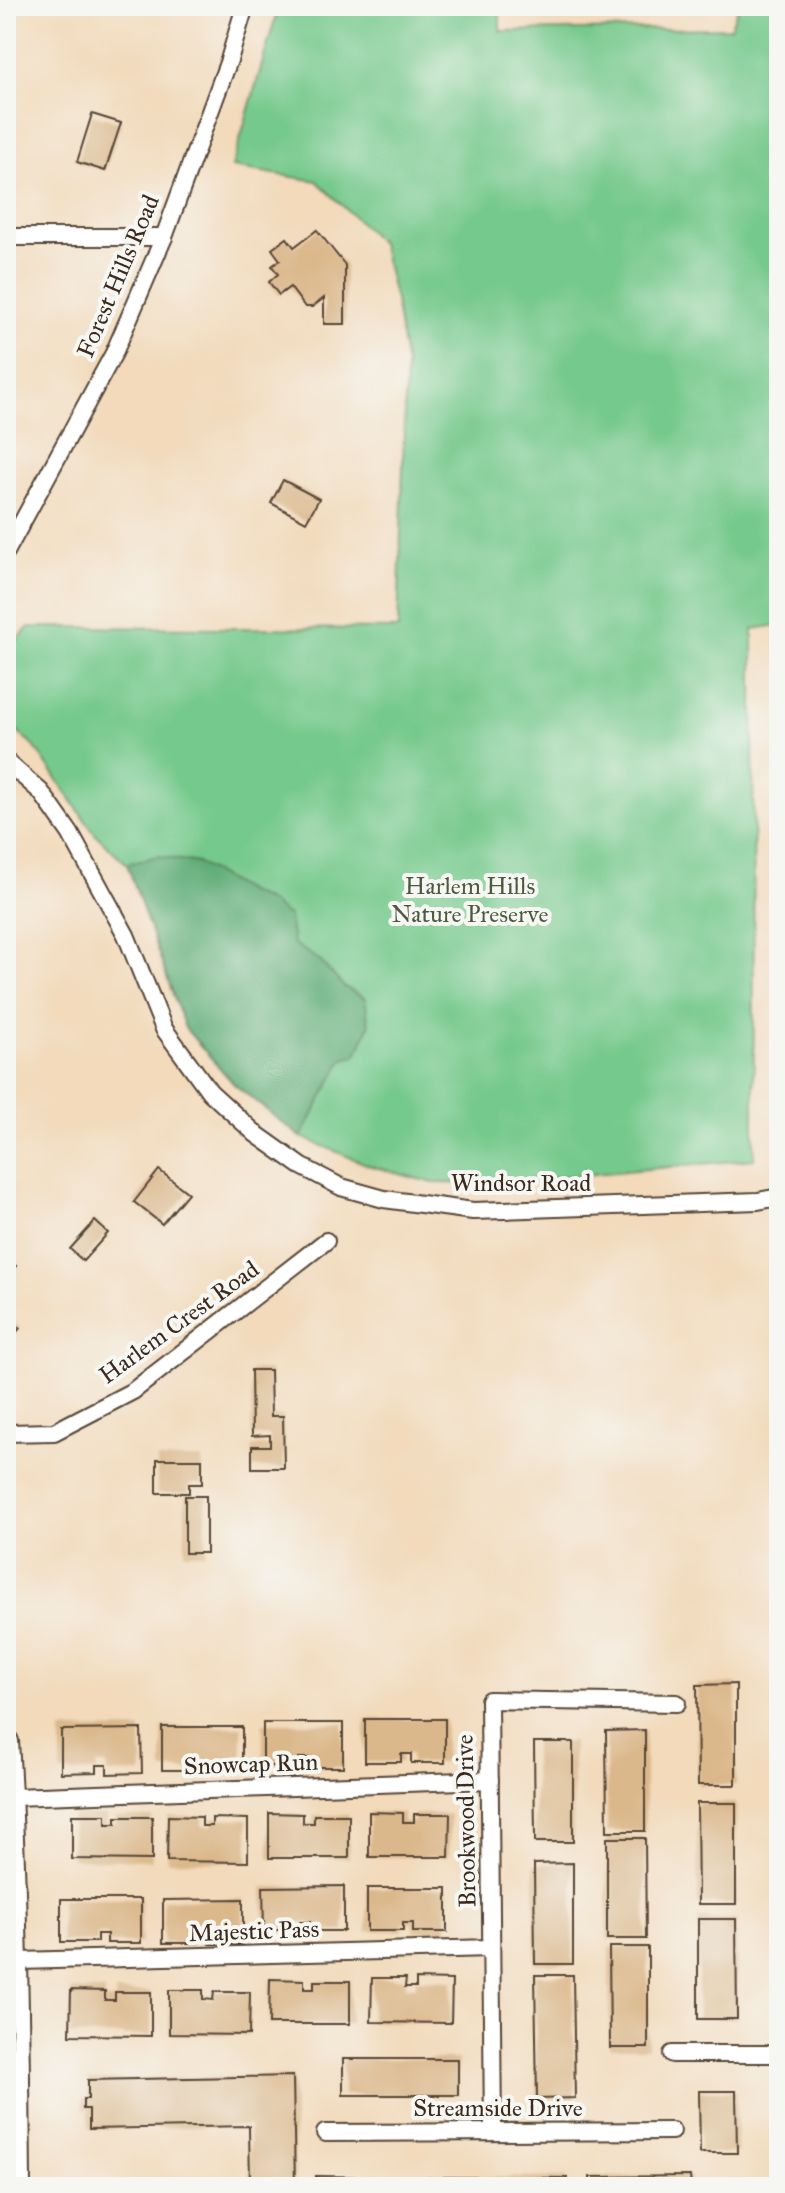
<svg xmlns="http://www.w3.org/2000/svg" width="785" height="2193" viewBox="0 0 785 2193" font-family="'IM FELL Great Primer',serif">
  <rect width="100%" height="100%" fill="#f6f6f2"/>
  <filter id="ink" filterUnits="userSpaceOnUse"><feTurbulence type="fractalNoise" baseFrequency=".0125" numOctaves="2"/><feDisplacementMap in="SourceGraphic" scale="16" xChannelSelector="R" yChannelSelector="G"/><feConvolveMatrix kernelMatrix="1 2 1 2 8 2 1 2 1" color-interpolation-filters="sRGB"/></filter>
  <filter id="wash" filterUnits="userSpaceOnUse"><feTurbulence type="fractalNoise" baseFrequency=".006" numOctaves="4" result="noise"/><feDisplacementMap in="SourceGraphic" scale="32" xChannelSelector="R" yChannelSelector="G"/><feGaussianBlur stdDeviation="1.8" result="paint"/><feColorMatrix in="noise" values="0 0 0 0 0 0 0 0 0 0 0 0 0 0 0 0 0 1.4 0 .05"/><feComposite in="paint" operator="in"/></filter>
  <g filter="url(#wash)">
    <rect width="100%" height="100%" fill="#f2dabb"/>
    <polygon fill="#76c98c" stroke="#587a55" stroke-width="2" points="279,6 500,6 500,31 730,28 739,6 779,6 779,625 753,629 754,1159 485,1184 433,1183 371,1166 301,1137 234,1084 185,1028 127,864 95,834 34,746 6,722 6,652 29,627 398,629 406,366 395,300 381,243 317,181 232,167"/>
    <polygon fill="#60ad78" stroke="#4e6c4b" stroke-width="2" points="158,856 198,863 248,892 270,902 289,917 293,943 320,961 344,987 365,998 369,1026 356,1056 343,1059 301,1137 234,1084 185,1028 127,864"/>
    <g id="blocks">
      <g fill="#dbb88b">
        <polygon points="92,114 121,123 105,171 77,162"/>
        <polygon points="317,230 345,265 345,324 324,324 324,298 312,307 305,307 290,287 279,295 269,282 278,274 272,266 280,260 272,249 287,238 294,247"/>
        <polygon points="283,480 319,499 306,522 271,503"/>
        <polygon points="159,1170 188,1193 162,1224 134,1202"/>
        <polygon points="95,1221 108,1233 83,1261 70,1249"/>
        <polygon points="6,1256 16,1266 6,1276"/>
        <polygon points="6,1315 20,1328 6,1344"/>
        <polygon points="251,1370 270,1370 271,1416 283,1416 284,1468 252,1468 252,1446 270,1446 270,1435 252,1436"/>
        <polygon points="157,1459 202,1459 202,1484 189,1484 189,1493 157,1493"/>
        <rect x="185" y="1496" width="21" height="57"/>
        <polygon points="736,1684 736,1785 698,1785 697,1685"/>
        <polygon points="365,1719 445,1719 445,1763 411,1763 411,1754 401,1754 401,1762 365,1762"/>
        <polygon points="263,1723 343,1723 343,1767 309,1767 309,1758 299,1758 299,1766 263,1766"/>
        <polygon points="162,1727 242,1727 242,1771 208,1772 208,1762 198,1762 198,1770 162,1770"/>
        <polygon points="141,1729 142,1773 107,1774 107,1765 97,1765 97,1772 61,1773 61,1730"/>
        <polygon points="645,1730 645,1831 607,1831 606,1731"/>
        <polygon points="534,1742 573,1742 573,1842 535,1842"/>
        <polygon points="697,1803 736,1803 736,1904 698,1904"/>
        <polygon points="369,1812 403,1813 403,1822 414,1822 414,1814 450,1814 449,1857 369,1857"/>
        <polygon points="269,1813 303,1814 303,1823 314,1823 314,1815 349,1815 349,1858 269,1858"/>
        <polygon points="72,1815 106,1815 106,1824 116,1824 116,1817 152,1817 152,1860 72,1859"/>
        <polygon points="168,1816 202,1817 202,1826 212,1826 212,1818 248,1819 248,1862 167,1861"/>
        <polygon points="607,1838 645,1838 646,1939 607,1939"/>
        <polygon points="573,1863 573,1964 535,1964 534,1864"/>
        <polygon points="344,1886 344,1931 310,1931 310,1922 300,1922 300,1930 264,1930 263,1887"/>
        <polygon points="367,1888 447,1888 447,1932 413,1932 413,1923 403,1923 403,1931 367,1931"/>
        <polygon points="61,1899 141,1899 141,1943 107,1943 107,1934 97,1934 97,1942 61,1942"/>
        <polygon points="243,1899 243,1944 209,1944 209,1935 199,1935 199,1943 163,1943 163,1900"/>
        <polygon points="698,1919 736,1919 737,2019 698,2019"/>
        <polygon points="609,1947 648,1947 648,2048 610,2048"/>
        <polygon points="535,1975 573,1975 575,2098 537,2099"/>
        <polygon points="372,1978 406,1978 405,1987 416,1987 416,1979 452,1980 451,2023 371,2022"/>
        <polygon points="270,1979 304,1980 304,1989 314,1989 314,1981 350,1981 350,2024 269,2024"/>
        <polygon points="71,1990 105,1991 105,2000 115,2000 115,1992 151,1992 151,2036 70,2035"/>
        <polygon points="169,1990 203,1990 203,1999 213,2000 214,1992 250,1992 249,2035 169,2034"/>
        <rect x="343" y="2059" width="115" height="36"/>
        <polygon points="293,2076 295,2187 250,2187 249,2126 89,2129 89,2109 83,2109 83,2099 88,2099 88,2080"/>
        <polygon points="699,2091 736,2091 737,2153 700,2153"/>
        <polygon points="316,2176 439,2178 439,2187 315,2187"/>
        <polygon points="690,2176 691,2187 590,2187 590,2177"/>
        <polygon points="444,2177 567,2178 567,2187 444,2187"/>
      </g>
    </g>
  </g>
  <g filter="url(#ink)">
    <use href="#blocks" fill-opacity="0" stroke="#564436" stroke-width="2"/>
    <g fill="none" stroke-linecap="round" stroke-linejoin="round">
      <g stroke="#564436" stroke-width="20">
        <g id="minor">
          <polyline points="6,237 164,237"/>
          <polyline points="6,552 114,353 164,237 229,60 245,6"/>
          <polyline points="6,761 41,792 70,833 126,935 164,1029 210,1092 256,1134 301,1166 341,1187 384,1199 473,1211 758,1201 779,1197"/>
          <polyline points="6,1433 54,1432 133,1391 326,1241"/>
          <path d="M6 1733 10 1741C19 1889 21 2038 22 2187"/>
          <polyline points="13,1797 490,1780"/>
          <polyline points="19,1961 491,1948"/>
          <polyline points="672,2054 779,2054"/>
          <polyline points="493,2131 489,1700 677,1703"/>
          <polyline points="325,2133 672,2131"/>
        </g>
      </g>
      <use href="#minor" stroke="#fff" stroke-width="16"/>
    </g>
  </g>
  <g text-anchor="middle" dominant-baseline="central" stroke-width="8" stroke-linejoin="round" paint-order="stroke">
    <g font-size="24" fill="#3b2a1e" stroke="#f6f6f2">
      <text transform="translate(118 276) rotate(-67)">Forest Hills Road</text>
      <text x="521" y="1183">Windsor Road</text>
      <text transform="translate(179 1322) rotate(-36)">Harlem Crest Road</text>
      <text transform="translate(251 1764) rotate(-2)">Snowcap Run</text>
      <text transform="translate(466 1821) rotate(-91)">Brookwood Drive</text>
      <text transform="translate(254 1931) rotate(-2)">Majestic Pass</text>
      <text x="498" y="2108">Streamside Drive</text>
    </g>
    <g font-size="24" fill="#4d5a3f" stroke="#f6f6f2">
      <text x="470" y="886">Harlem Hills<tspan x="470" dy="28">Nature Preserve</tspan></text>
    </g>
  </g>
  <rect width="785" height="2193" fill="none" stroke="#f6f6f2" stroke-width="32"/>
</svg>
